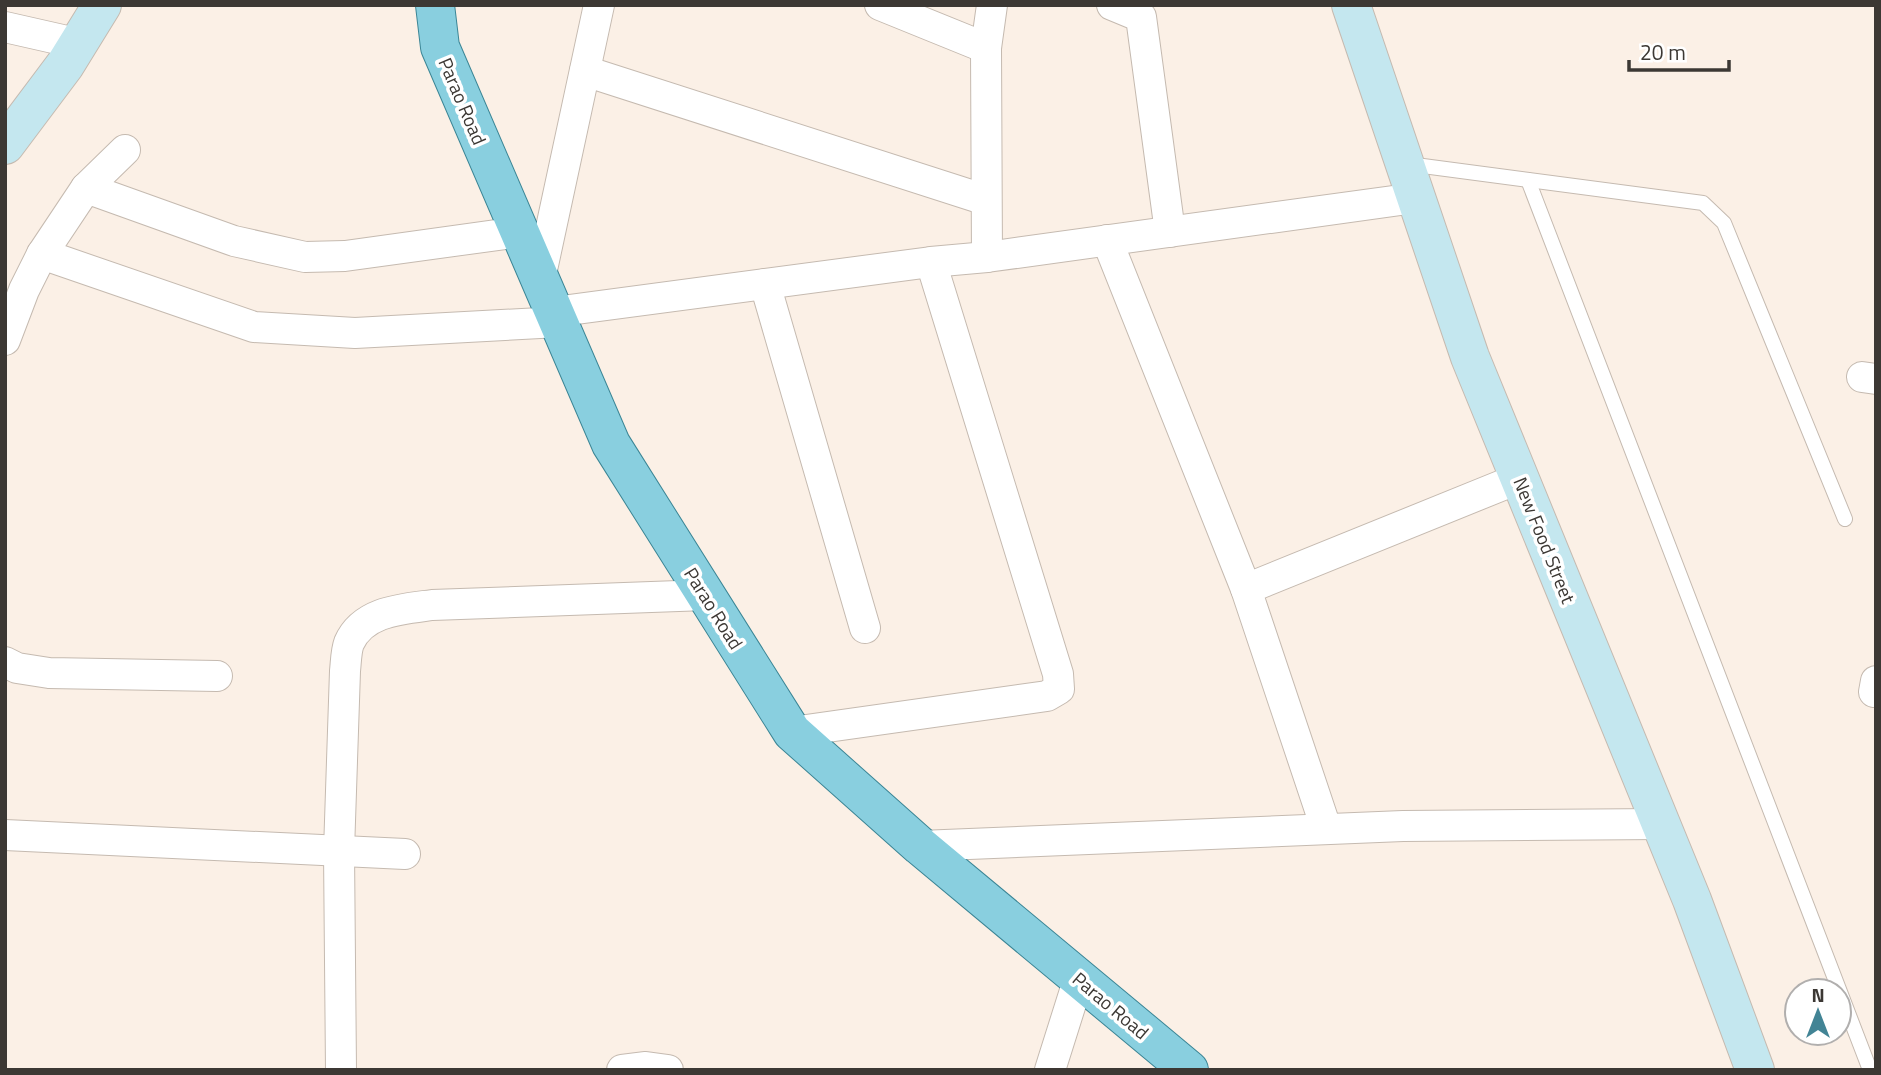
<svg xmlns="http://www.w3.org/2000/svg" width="1881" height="1075" viewBox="0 0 1881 1075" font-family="'Titillium Web',sans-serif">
  <rect width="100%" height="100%" fill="#fbf0e6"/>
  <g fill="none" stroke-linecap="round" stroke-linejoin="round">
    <g stroke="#c5bab0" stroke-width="16">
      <g id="lane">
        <polyline points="1408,164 1703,203 1724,223 1845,519"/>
        <polyline points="1528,180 1870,1070"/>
      </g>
    </g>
    <g stroke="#c5bab0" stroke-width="32">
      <g id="street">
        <polyline points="880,5 986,48"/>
        <polyline points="1112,5 1141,17 1170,232"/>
        <polyline points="5,27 80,44"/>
        <polyline points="585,71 986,200"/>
        <polyline points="86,188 234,241 305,257 345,256 519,232"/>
        <polyline points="1107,240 1246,589 1326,828"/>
        <polyline points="42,254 254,327 355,333 559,322"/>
        <polyline points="987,257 986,48 992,5"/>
        <polyline points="540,279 599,5"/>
        <polyline points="765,284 865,628"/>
        <polyline points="554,312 931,262 987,257 1415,198"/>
        <polyline points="5,340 24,290 42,254 86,188 125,150"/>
        <polyline points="1862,377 1876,379"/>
        <polyline points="1246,589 1520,478"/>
        <polyline points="5,662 17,668 49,673 217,676"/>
        <polyline points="1874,692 1876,681"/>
        <polyline points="792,732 1047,696 1059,689 1058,674 931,262"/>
        <polyline points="5,835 405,854"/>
        <polyline points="920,846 1403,826 1661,824"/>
        <path d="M341 1070 339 851 345 671C346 662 346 651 349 643 363 611 402 609 432 605L706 595"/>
        <polyline points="622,1070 646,1067 668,1070"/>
        <polyline points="1050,1070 1079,978"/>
      </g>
    </g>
    <g stroke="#c5bab0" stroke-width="40">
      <g id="secondary">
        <polyline points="1351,5 1470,357 1692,900 1755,1070"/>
        <polyline points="5,145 65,65 102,5"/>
      </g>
    </g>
    <g stroke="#3b8595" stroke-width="40">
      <polyline id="primary" points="435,5 440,47 611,444 792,732 920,846 1189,1070"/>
    </g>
    <use href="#lane" stroke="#fff" stroke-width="14"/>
    <use href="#street" stroke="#fff" stroke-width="30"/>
    <use href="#secondary" stroke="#c4e7ef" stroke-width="38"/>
    <use href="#primary" stroke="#89cfdf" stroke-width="38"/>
  </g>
  <g text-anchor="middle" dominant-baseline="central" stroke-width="7" stroke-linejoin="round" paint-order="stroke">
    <g font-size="19" fill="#3c3834" stroke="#fff">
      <text transform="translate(463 101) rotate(67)">Parao Road</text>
      <text transform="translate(1545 540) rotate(68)">New Food Street</text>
      <text transform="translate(714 608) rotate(58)">Parao Road</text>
      <text transform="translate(1111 1005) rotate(40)">Parao Road</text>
    </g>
  </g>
  <rect width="1881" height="1075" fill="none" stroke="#3c3834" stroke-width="14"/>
  <g transform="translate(1818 1012)"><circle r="33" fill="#ffffff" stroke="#b1afae" stroke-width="2"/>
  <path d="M0-5L12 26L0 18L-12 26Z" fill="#428495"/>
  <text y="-10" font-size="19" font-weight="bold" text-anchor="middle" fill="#3c3834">N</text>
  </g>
  <path d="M1629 60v10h100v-10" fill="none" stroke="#3c3834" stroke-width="3.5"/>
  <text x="1640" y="60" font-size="21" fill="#3c3834" stroke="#ffffff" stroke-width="5" paint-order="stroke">20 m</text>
</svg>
